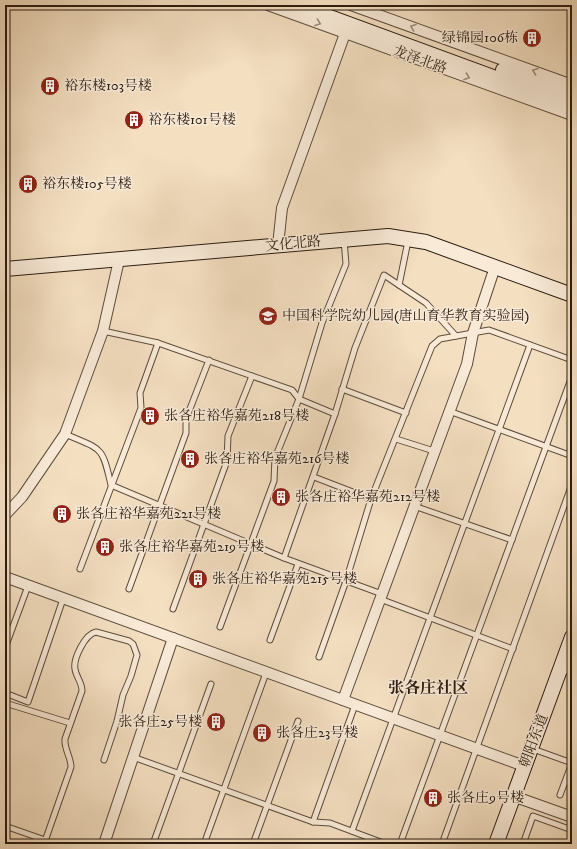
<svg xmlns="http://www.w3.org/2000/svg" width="577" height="849" viewBox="0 0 577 849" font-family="'IM FELL DW Pica','Noto Serif SC',serif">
  <rect width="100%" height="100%" fill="#f4dfc1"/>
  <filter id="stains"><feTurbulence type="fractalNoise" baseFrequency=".005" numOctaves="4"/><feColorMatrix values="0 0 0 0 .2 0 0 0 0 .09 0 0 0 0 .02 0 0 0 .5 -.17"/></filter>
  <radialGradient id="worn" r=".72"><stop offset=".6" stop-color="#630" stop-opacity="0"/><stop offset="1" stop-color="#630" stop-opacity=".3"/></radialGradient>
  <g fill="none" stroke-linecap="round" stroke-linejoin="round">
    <g stroke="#5d4d3d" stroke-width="7">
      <g id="lane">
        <polyline points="399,285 408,241"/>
        <polyline points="103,331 158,343 292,390 299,399 335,414"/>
        <polyline points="342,389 406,413"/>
        <polyline points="449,411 572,456"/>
        <path d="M65 434C102 450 102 445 111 485L284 558 382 594"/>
        <polyline points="396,439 434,451"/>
        <polyline points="314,477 371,499"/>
        <polyline points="414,506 512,540"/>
        <polyline points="284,558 335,414 355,348 384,275 426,303 456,336"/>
        <polyline points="80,569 141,408 140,393 158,343"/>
        <polyline points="129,589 186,433 186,419 209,360"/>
        <polyline points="380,599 513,649"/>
        <polyline points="173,609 227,461 228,436 252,376"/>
        <polyline points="220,627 274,481 275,458 299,399 322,323 346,264 344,240"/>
        <polyline points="270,640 298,564"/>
        <polyline points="5,648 28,586"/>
        <polyline points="319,657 346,581 371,499 432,346 440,339 489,330 572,360"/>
        <polyline points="562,669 572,673"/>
        <polyline points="5,693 28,702 63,599"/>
        <polyline points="5,703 70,723"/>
        <polyline points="533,749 572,763"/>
        <polyline points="133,757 313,822 355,705"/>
        <polyline points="560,795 572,763"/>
        <polyline points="313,822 330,823 386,844"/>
        <polyline points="5,826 45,840"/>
        <polyline points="352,831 530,345"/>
        <path d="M44 844 71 767C71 757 64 749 65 739L82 691C82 682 76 677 75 669 73 659 85 634 96 632L129 641 133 644 137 655 131 676 123 695 117 721 104 760"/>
        <polyline points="153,844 211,684"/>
        <polyline points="204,844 266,673"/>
        <polyline points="253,844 298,721"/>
        <polyline points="400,844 572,376"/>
        <polyline points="442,844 572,484"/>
        <polyline points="523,844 533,816 572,830"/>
      </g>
    </g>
    <g stroke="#5d4d3d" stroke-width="12">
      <g id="street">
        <polyline points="268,5 572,115"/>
        <polyline points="351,5 572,85"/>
        <polyline points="278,245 282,208 347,28"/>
        <polyline points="5,515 22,497 65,434 103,331 119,260"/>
        <polyline points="5,577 524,766"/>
        <polyline points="343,700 467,364 473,333 495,267"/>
        <polyline points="513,796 572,817"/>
        <polyline points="104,844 173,638"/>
      </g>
    </g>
    <g stroke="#2b1c11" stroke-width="16">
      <g id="secondary">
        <polyline points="297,5 572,106"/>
        <polyline points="503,70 572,95"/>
        <polyline points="5,269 388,236 426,242 572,295"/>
        <polyline points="496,844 572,637"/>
      </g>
    </g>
    <use href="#lane" stroke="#f8ead7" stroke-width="5"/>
    <use href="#street" stroke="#f8ead7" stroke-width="10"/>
    <use href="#secondary" stroke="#f8ead7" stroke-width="14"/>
  </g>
  <defs><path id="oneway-chevron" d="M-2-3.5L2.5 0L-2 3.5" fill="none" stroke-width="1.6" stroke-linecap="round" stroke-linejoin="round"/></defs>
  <g stroke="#9c8d7e">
    <use href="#oneway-chevron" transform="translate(318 23) rotate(20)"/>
    <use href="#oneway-chevron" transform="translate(413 27) rotate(-160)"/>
    <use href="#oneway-chevron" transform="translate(535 71) rotate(-160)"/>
    <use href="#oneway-chevron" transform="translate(467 77) rotate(20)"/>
  </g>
  <defs>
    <g id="building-disc" transform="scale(1)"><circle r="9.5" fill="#8f2418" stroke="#f8ead7"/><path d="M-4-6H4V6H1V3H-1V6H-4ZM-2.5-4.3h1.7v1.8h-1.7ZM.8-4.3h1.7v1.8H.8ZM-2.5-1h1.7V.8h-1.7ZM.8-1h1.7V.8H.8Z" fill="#fff"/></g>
    <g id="school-disc" transform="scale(1)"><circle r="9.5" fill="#8f2418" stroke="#f8ead7"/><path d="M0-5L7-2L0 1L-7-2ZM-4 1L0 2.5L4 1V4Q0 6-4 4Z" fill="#fff"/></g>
  </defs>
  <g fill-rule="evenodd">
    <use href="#building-disc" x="532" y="38"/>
    <use href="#building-disc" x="50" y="86"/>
    <use href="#building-disc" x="134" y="120"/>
    <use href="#building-disc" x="28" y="184"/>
    <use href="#school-disc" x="268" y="316"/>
    <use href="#building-disc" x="150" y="416"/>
    <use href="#building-disc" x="190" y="459"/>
    <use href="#building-disc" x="281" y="497"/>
    <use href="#building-disc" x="62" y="514"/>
    <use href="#building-disc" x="105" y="547"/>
    <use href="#building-disc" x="198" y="579"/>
    <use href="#building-disc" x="216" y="722"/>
    <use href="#building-disc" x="262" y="733"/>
    <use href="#building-disc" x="433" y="798"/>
  </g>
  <g text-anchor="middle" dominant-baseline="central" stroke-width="3" stroke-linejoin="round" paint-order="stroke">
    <g font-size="14" fill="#2b1c11" stroke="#f8ead7" text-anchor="start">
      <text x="518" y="38" text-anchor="end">绿锦园106栋</text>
      <text x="64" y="86">裕东楼103号楼</text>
      <text x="148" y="120">裕东楼101号楼</text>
      <text x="42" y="184">裕东楼105号楼</text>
      <text x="282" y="316">中国科学院幼儿园(唐山育华教育实验园)</text>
      <text x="164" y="416">张各庄裕华嘉苑218号楼</text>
      <text x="204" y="459">张各庄裕华嘉苑216号楼</text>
      <text x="295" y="497">张各庄裕华嘉苑212号楼</text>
      <text x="76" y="514">张各庄裕华嘉苑221号楼</text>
      <text x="119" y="547">张各庄裕华嘉苑219号楼</text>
      <text x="212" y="579">张各庄裕华嘉苑215号楼</text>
      <text x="202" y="722" text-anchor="end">张各庄25号楼</text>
      <text x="276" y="733">张各庄23号楼</text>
      <text x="447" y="798">张各庄9号楼</text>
    </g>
    <g font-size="14" fill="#2b1c11" stroke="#f8ead7">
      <text transform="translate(420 60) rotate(20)">龙泽北路</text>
      <text transform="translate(293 244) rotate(-5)">文化北路</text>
      <text transform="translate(534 741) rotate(-69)">朝阳东道</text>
    </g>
    <g font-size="16" font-weight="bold" fill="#2b1c11" stroke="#f8ead7">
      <text x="428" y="688">张各庄社区</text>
    </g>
  </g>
  <rect width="577" height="849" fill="none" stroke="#f4dfc1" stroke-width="20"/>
  <rect x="6" y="6" width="565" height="837" fill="none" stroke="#2b1c11" stroke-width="2"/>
  <rect x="10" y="10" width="557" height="829" fill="none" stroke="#2b1c11"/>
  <rect width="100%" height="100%" filter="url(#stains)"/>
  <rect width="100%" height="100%" fill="url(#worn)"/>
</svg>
